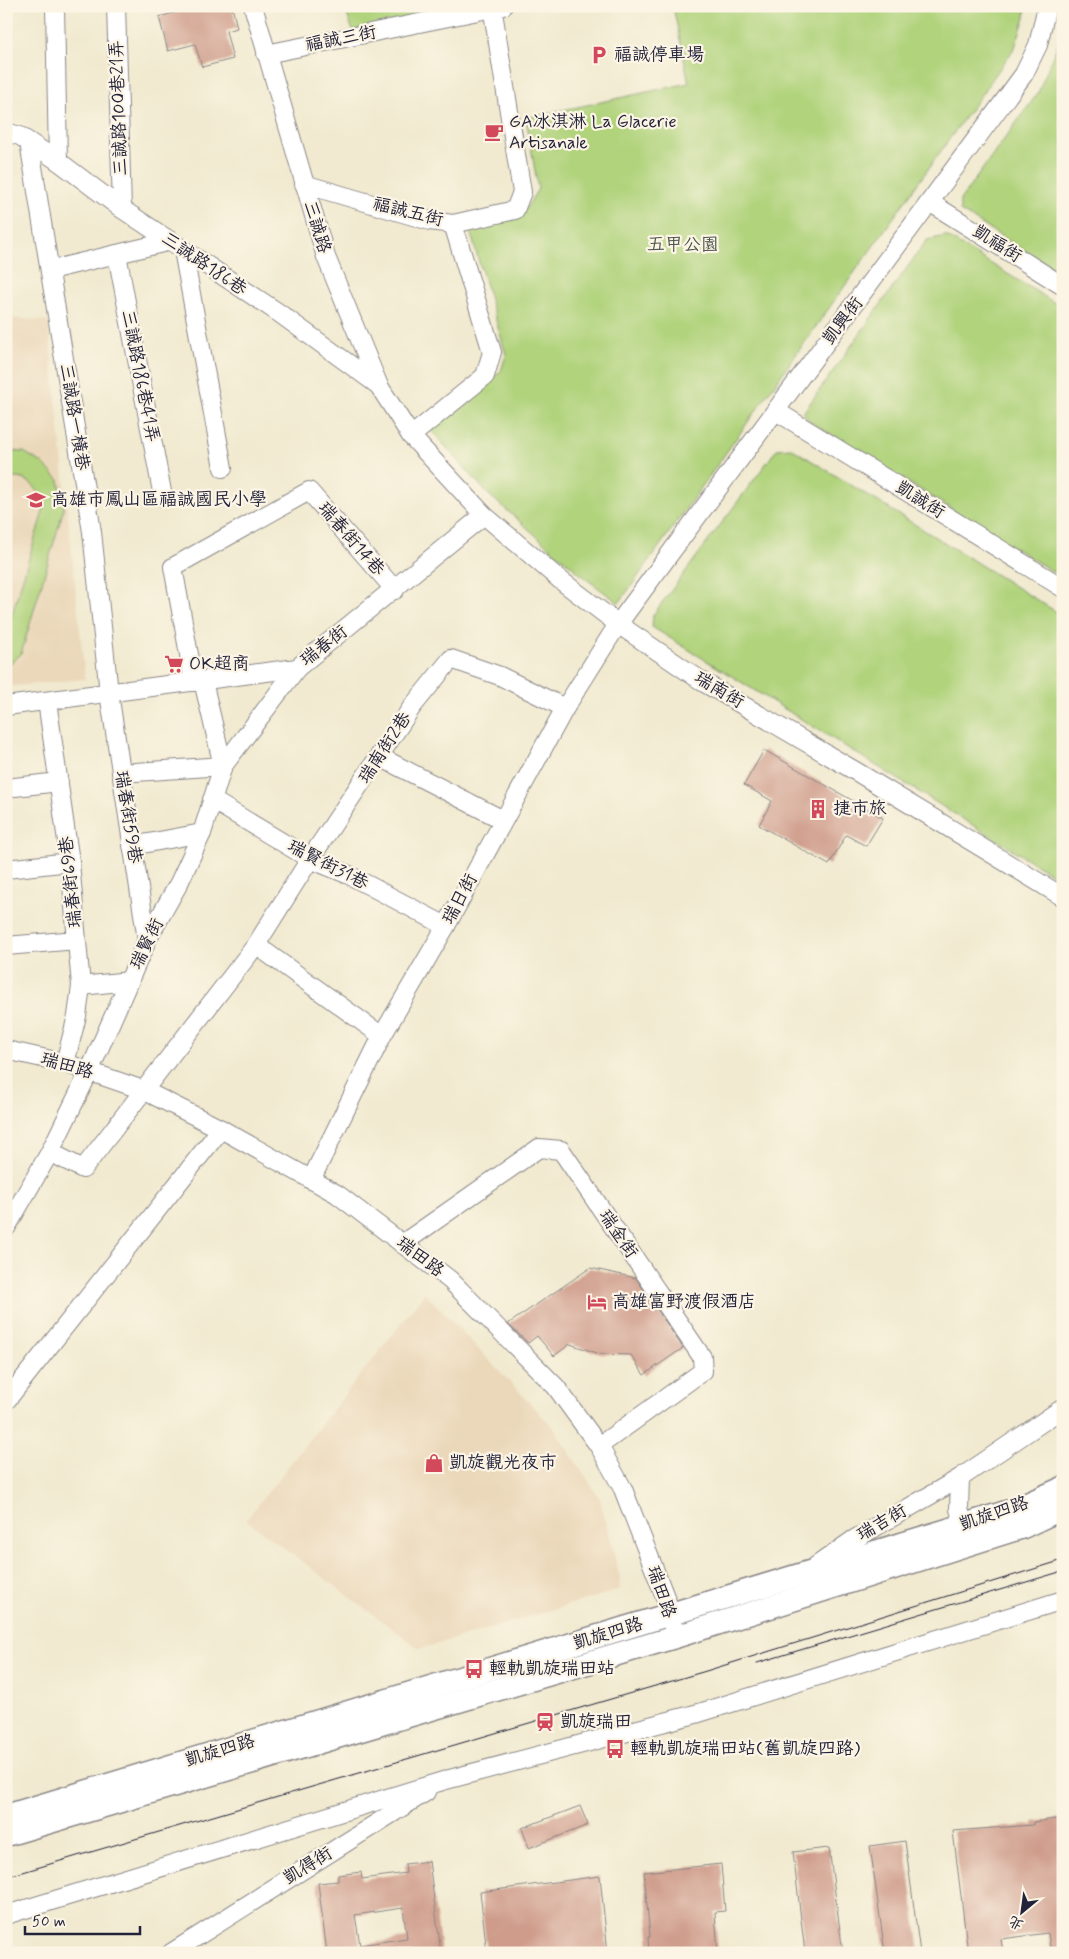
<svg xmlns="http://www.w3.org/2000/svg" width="1069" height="1959" viewBox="0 0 1069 1959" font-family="Mynerve,'LXGW WenKai TC',sans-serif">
  <rect width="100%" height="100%" fill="#fcf5e5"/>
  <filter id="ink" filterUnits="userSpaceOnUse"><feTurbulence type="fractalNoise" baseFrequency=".02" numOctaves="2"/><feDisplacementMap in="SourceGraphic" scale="10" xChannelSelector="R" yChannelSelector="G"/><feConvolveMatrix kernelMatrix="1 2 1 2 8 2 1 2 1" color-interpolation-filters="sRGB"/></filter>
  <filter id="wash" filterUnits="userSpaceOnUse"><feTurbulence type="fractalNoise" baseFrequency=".0096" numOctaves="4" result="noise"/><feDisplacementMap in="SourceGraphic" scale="20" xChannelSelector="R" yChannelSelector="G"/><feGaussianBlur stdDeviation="1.12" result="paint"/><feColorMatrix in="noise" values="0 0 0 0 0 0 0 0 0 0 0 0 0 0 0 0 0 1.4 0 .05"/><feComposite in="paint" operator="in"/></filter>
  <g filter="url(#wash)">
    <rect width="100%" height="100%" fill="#f1ead0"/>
    <g fill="#ebd8ba">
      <polygon points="6,318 48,321 85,679 6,687"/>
      <polygon points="425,1293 553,1427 600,1499 620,1578 619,1590 420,1649 246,1520"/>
    </g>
    <g fill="#b0d37c" stroke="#697a5c">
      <polygon points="344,6 466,6 353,31"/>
      <polygon points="673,6 1026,6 1025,17 1015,47 619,603 585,578 488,494 431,430 501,371 506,355 469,227 520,218 538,189 526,118 689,83"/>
      <polygon points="1059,41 1063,41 1063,274 960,211 960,200 1038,93"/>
      <polygon points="946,236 1063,308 1063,578 809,421 803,413 927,240"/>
      <polygon points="791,448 1063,616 1063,881 652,627 653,615 777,449"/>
      <path d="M6 451 24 452 42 463 59 480 64 508 21 654 6 667V634L45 505C39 489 26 472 6 480Z"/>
    </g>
    <g id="blocks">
      <g fill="#cf9c8b" fill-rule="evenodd">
        <polygon points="179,6 232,6 237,28 226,31 233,59 202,67 195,44 168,51 159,17 181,11"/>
        <polygon points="764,750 883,818 866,846 846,835 829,865 759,825 772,801 744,785"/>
        <polygon points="590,1268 636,1278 683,1348 644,1375 631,1355 600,1354 570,1344 554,1356 537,1336 528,1343 508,1324"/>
        <polygon points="580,1806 588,1825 529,1848 522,1828"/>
        <polygon points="1063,1818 1063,1953 1051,1953 1048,1933 1001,1939 1003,1953 968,1953 953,1831 1033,1825 1033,1822"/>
        <polygon points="905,1841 920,1953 885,1953 870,1846"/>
        <polygon points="829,1848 843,1953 805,1953 793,1852"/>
        <path d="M429 1861 441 1953H327L318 1883 338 1881V1875L361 1872 362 1879 406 1873 405 1864ZM403 1908 407 1938 360 1945 355 1915Z"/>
        <polygon points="721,1864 725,1911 715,1912 718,1953 649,1953 648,1937 650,1937 644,1872"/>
        <polygon points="600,1876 608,1953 487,1953 480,1892"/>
      </g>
    </g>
  </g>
  <g filter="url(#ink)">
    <use href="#blocks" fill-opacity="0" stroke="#8a8686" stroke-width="1"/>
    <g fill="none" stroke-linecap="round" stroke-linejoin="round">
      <g stroke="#8a8686" stroke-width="20">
        <g id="minor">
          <polyline points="55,6 58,161"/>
          <polyline points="116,6 122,209"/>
          <polyline points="253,6 326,257 379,386 411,436 484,515 559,579 618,624 703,682 857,772 1063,897"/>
          <polyline points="266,54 503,6"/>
          <polyline points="6,132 20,136 58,161 122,209 279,313 378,385"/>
          <polyline points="29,142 92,532 109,693 147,940"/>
          <polyline points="304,184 430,221 453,224 515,210 522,192 492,6"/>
          <polyline points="931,203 1063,286"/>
          <polyline points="183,250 223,468"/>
          <polyline points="117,254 163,497"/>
          <polyline points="50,270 171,241"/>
          <polyline points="776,411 1063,588"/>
          <polyline points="411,436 485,376 492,352 453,224"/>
          <polyline points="194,682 173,567 309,491 395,590"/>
          <polyline points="47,701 70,862 81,986 77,1016 65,1063"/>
          <polyline points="6,706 297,668 484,515"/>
          <polyline points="380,757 503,820"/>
          <polyline points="121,773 223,766 203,681"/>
          <polyline points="6,788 59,782"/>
          <polyline points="212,800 310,859 349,875 446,926"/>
          <polyline points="132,846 202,833"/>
          <polyline points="6,869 70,862"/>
          <polyline points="256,945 310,859 412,707 451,659 500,676 565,708"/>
          <polyline points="6,946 77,940"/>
          <polyline points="81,986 130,981"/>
          <polyline points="6,1050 65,1063 143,1090 221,1129 337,1194 450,1280 556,1387 599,1446 623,1489 667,1602 673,1627"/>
          <polyline points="50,1152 83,1169 256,945 382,1036"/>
          <polyline points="311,1180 382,1036 446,926 565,708 618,624 1024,74 1038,45 1047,6"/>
          <polyline points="6,1228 50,1152 89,1072 147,940 179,883 202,833 223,766 297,668"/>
          <polyline points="402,1244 539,1148 561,1150 702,1357 703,1371 599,1446"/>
          <polyline points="6,1401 221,1129"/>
          <polyline points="967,1537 959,1509 960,1478 1063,1408"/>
          <polyline points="816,1566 853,1540 960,1478"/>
          <polyline points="6,1915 446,1780 699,1713 1063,1600"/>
          <polyline points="171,1953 426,1792"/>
        </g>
      </g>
      <g stroke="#8a8686" stroke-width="25">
        <g id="tertiary">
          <polyline points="6,1816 964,1525 1016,1509 1063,1488"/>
          <polyline points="6,1835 675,1637 1023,1527 1063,1508"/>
        </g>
      </g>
      <use href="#minor" stroke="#fff" stroke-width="18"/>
      <use href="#tertiary" stroke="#fff" stroke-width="22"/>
      <g stroke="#22223b" stroke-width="1">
        <polyline points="757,1663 1063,1571"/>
        <polyline points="6,1877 706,1671 1063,1560"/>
      </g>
    </g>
  </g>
  <defs>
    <g id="parking-bare" transform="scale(1.5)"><path d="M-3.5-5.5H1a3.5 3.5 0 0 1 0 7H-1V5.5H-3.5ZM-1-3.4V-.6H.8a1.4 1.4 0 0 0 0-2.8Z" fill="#d1495b" stroke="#fcf5e5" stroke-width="2.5" paint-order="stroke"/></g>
    <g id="cafe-bare" transform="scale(1.5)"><path d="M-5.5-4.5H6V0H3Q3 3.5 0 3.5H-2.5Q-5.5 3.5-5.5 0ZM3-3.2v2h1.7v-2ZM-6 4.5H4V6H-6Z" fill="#d1495b" stroke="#fcf5e5" stroke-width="2.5" paint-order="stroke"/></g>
    <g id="school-bare" transform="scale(1.5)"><path d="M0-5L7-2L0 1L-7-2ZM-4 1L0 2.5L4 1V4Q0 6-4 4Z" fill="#d1495b" stroke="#fcf5e5" stroke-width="2.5" paint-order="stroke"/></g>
    <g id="supermarket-bare" transform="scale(1.5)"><path d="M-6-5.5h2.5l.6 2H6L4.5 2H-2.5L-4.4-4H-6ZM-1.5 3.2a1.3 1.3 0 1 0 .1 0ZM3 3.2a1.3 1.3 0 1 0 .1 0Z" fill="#d1495b" stroke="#fcf5e5" stroke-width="2.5" paint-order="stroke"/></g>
    <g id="building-bare" transform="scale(1.5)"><path d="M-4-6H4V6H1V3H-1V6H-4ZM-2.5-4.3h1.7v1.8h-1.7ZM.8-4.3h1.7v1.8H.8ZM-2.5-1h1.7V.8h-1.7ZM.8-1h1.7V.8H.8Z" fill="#d1495b" stroke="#fcf5e5" stroke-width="2.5" paint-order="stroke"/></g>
    <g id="hotel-bare" transform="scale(1.5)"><path d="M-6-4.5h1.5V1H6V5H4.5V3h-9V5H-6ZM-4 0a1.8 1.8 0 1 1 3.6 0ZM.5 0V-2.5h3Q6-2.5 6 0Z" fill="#d1495b" stroke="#fcf5e5" stroke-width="2.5" paint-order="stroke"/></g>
    <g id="shop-bare" transform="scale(1.5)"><path d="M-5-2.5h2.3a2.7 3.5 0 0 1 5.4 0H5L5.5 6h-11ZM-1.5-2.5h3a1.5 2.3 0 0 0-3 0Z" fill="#d1495b" stroke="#fcf5e5" stroke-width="2.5" paint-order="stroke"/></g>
    <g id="bus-bare" transform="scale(1.5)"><path d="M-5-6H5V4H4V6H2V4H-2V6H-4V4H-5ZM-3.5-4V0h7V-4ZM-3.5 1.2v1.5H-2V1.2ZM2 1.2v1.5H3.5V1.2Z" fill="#d1495b" stroke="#fcf5e5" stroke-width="2.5" paint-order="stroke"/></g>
    <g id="station-bare" transform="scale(1.5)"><path d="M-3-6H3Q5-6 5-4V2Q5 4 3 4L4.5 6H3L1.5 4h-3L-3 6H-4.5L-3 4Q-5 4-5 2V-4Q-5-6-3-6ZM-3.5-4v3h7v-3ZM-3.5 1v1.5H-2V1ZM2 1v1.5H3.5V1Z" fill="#d1495b" stroke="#fcf5e5" stroke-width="2.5" paint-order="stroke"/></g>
  </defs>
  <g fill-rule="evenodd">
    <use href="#parking-bare" x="599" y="55"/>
    <use href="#cafe-bare" x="494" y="132"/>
    <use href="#school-bare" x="36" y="500"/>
    <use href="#supermarket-bare" x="174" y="664"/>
    <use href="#building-bare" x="818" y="809"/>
    <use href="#hotel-bare" x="597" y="1302"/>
    <use href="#shop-bare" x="434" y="1463"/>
    <use href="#bus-bare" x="474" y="1669"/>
    <use href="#station-bare" x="545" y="1722"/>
    <use href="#bus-bare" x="615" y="1749"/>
  </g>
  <g text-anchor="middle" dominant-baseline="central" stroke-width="4.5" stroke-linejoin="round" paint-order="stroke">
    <g font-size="18" fill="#22223b" stroke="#fcf5e5">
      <text transform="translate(341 39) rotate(-11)">福誠三街</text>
      <text transform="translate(119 108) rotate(-92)">三誠路100巷21弄</text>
      <text transform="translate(408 212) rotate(14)">福誠五街</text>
      <text transform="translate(317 227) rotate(73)">三誠路</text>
      <text transform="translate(997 244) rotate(32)">凱福街</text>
      <text transform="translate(204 264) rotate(34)">三誠路186巷</text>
      <text transform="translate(843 321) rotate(-53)">凱興街</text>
      <text transform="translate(140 376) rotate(79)">三誠路186巷41弄</text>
      <text transform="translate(74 417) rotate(81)">三誠路一橫巷</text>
      <text transform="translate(920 500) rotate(32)">凱誠街</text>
      <text transform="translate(351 539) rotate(49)">瑞春街14巷</text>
      <text transform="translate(324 646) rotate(-38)">瑞春街</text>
      <text transform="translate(719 690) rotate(31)">瑞南街</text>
      <text transform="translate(385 748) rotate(-57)">瑞南街2巷</text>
      <text transform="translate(128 817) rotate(81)">瑞春街59巷</text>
      <text transform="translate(328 865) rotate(27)">瑞賢街31巷</text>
      <text transform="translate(71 882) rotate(-96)">瑞春街69巷</text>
      <text transform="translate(460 899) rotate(-62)">瑞日街</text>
      <text transform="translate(147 944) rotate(-64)">瑞賢街</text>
      <text transform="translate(67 1066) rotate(16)">瑞田路</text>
      <text transform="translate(618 1234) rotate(56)">瑞金街</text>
      <text transform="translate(420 1257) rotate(37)">瑞田路</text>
      <text transform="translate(994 1514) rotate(-19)">凱旋四路</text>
      <text transform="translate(882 1523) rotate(-30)">瑞吉街</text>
      <text transform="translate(661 1592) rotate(71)">瑞田路</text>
      <text transform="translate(608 1634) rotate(-17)">凱旋四路</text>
      <text transform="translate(220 1751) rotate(-17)">凱旋四路</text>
      <text transform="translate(308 1866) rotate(-32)">凱得街</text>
    </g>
    <g font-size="18" fill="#22223b" stroke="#fcf5e5" text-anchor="start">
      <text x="614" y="55">福誠停車場</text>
      <text x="509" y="122">GA冰淇淋 La Glacerie<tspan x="509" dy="21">Artisanale</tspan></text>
      <text x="51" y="500">高雄市鳳山區福誠國民小學</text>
      <text x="189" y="664">OK超商</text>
      <text x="833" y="809">捷市旅</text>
      <text x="612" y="1302">高雄富野渡假酒店</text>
      <text x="449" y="1463">凱旋觀光夜市</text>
      <text x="489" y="1669">輕軌凱旋瑞田站</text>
      <text x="560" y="1722">凱旋瑞田</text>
      <text x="630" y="1749">輕軌凱旋瑞田站(舊凱旋四路)</text>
    </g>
    <g font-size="18" fill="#4d574e" stroke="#fcf5e5">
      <text x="683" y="245">五甲公園</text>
    </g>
  </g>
  <rect width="1069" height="1959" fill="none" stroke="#fcf5e5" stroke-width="25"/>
  <g transform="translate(1022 1912) rotate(209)" stroke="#fcf5e5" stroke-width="4" paint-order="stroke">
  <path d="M0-4L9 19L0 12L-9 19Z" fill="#22223b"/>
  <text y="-8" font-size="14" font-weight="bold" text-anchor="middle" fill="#22223b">北</text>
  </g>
  <path d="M25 1926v8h115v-8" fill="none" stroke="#22223b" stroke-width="2.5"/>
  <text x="32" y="1926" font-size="15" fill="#22223b" stroke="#fcf5e5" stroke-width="4" paint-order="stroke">50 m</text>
</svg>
